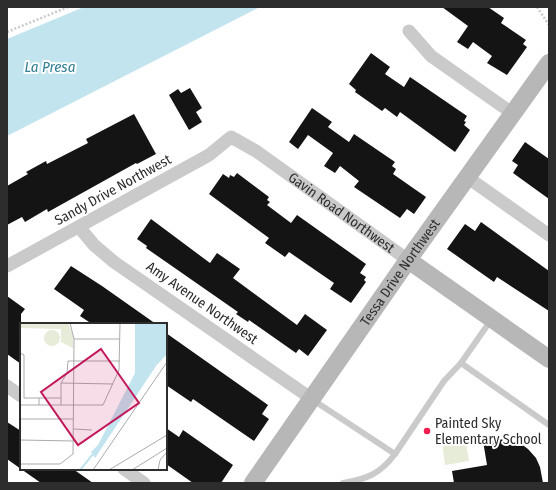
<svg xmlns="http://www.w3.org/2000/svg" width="556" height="490" viewBox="0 0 556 490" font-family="'Fira Sans Condensed',sans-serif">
  <rect width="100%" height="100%" fill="#fff"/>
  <polygon fill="#e6ecd8" points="465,438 469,461 445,465 442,442"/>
  <polygon fill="#c2e4ee" points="84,7 260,7 7,136 7,39"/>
  <g fill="#141414">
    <polygon points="442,7 488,7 504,18 501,23 526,40 523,44 527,47 507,75 487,63 492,56 473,42 468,49 457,42 468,26"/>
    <polygon points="371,53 390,67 385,74 404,87 410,77 467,116 464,121 466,122 464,125 470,130 455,152 400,112 397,117 385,108 382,111 355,92 356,90 349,84"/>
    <polygon points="190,88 202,108 196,112 202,122 189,130 169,95 178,89 181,93"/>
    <polygon points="312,108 332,122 328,127 349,142 354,134 395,162 392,166 396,169 393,174 426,197 414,214 407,209 400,218 354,187 359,181 340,166 335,173 324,166 333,153 308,135 298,149 289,142"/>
    <polygon points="134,114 156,154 137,164 136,163 48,212 47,209 25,222 22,217 7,225 7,186 28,174 26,172 46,161 47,164 88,143 86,139"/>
    <polygon points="525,142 549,159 549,199 513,173 518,165 512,161"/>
    <polygon points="237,173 269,197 267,200 270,202 267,205 291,223 297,215 366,264 360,273 366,277 364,280 366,282 351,303 330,289 334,283 289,252 285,257 265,243 269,238 209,194 223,174 229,178 230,175 234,177"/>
    <polygon points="151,219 210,263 217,253 240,269 233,278 297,325 305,314 327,330 308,356 299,349 296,353 249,320 248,322 236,314 238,312 146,248 147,246 137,239"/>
    <polygon points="481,222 549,271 549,311 497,277 494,282 447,249 465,224 475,231"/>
    <polygon points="71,266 102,286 156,324 92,324 80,316 84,310 54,289"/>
    <polygon points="7,296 25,309 21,314 21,364 7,354"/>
    <polygon points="166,333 268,405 262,414 269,419 254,441 193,399 191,402 166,385"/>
    <polygon points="7,422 21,431 21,469 7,459"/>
    <polygon points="166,428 179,437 183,430 233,465 221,483 193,483 166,464"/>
    <polygon points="499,439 520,443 528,449 536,458 540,467 543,483 454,483 452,471 487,465 483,441"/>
    <polygon points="21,469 73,469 93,483 41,483"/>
  </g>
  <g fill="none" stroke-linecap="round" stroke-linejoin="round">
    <g stroke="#cacaca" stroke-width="2.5" stroke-dasharray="2 2" stroke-linecap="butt">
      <polyline points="537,7 549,25"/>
      <polyline points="7,32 68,7"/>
    </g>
    <g stroke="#cacaca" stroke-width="6">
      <polyline points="491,320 461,363 549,425"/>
      <polyline points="313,400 395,454 444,381 461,363"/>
      <path d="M343 483C367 479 380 474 395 454"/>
    </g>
    <g stroke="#cacaca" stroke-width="13">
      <polyline points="409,31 431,56 512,113"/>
      <polyline points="467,177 549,235"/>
      <polyline points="79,227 94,245 114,262 312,399"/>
      <path id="s1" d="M7 266 209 155 231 137 256 151 408 260"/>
      <polyline points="7,386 21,396"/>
      <polyline points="124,469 144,483"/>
    </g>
    <g stroke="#b7b7b7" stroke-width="18">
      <polyline points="408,260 549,359"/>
      <path id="s2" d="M253 483 408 260 549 63"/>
    </g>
  </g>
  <circle fill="#f51d4f" stroke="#fff" stroke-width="1.5" cx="427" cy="431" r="4"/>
  <g text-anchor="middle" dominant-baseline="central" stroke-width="4" stroke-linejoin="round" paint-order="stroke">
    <g font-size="14" fill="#2d2d2d" stroke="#fff">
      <text transform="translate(113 190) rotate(-29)">Sandy Drive Northwest</text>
      <text stroke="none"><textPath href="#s1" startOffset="393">Gavin Road Northwest</textPath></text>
      <text stroke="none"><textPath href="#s2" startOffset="257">Tessa Drive Northwest</textPath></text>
      <text transform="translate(202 303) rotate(35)">Amy Avenue Northwest</text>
    </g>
    <g font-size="14" fill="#2d2d2d" stroke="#fff" text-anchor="start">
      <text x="435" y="423">Painted Sky<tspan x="435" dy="16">Elementary School</tspan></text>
    </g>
    <g font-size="15" font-style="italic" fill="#347f96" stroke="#fff">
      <text x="50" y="67">La Presa</text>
    </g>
  </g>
  <g transform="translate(20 323)">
    <rect width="147" height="147" fill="#fff"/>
    <path d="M0 0H48L53 12V25L41 19V6L0 5ZM24 15a8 8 0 1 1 16 0a8 8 0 1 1-16 0Z" fill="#e6ecd8"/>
    <path d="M115 0H147V31L136 43 75 135 71 129 78 122 115 50Z" fill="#c2e4ee"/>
    <path fill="none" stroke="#c2e4ee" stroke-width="2" d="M60 147 73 131"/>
    <path fill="none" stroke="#ababab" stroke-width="1" d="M54 16H100M0 30 4 32V75H19V82M41 60 47 50 48 38H100M19 75H41V82M41 75V60L93 61M0 82H83L99 47 100 0M0 96H54M54 106 72 107M0 117 54 118M0 141H40L53 131 54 16 50 0M73 147 147 39M89 147 147 112M112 147 147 125M138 147 140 137 147 129"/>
    <path fill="#c2185b" fill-opacity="0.15" stroke="#c2185b" stroke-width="2" d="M81 26 119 80 58 122 21 69Z"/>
    <rect width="147" height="147" fill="none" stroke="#2d2d2d" stroke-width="2"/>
  </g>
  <rect width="556" height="490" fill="none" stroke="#2d2d2d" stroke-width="16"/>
</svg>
